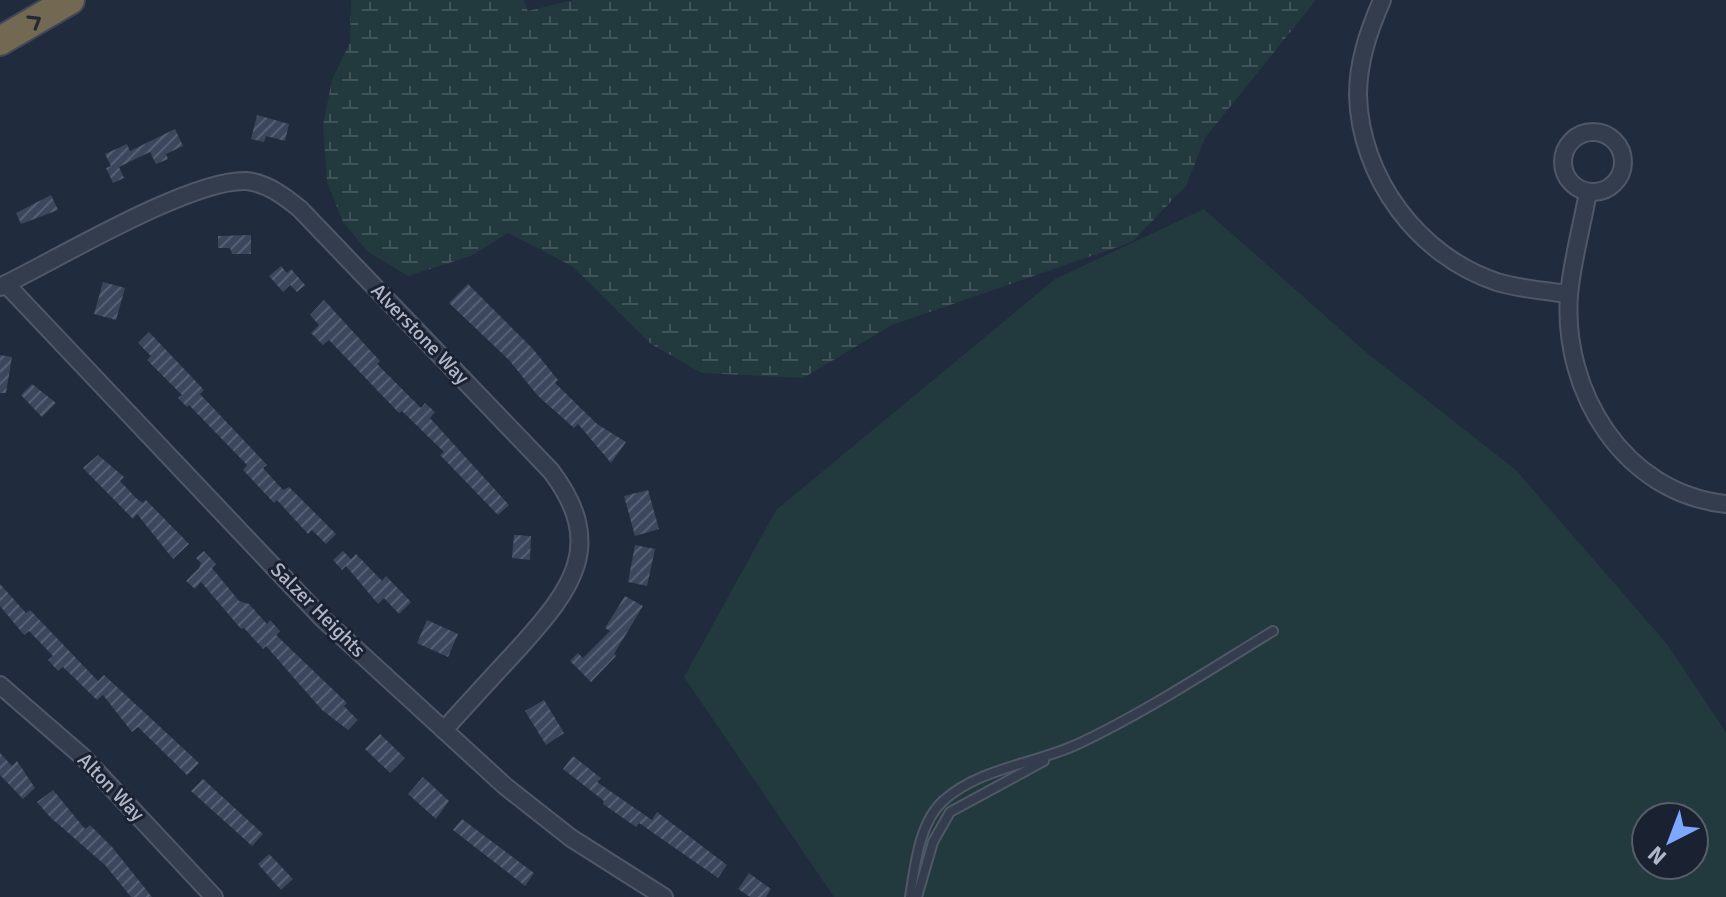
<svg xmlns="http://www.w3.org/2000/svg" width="1726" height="897" viewBox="0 0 1726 897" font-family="Signika,sans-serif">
  <defs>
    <pattern id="wetland-marsh" width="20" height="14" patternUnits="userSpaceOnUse" patternTransform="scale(2)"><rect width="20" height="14" fill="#22393e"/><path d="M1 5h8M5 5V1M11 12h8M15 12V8" fill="none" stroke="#405358"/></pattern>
    <pattern id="building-hatch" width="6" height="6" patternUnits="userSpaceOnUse" patternTransform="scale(2)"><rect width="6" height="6" fill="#3c475d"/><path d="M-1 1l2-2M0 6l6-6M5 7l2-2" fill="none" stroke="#565f73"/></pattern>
  </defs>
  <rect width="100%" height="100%" fill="#202b3d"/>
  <polygon fill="url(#wetland-marsh)" points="351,0 524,0 528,11 573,0 1316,0 1205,138 1186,186 1132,242 892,325 803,378 702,373 651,344 572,266 508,233 471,256 408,276 367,251 343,222 327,182 323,125 332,80 350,42"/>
  <path fill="#22393e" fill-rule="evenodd" d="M1204 209 1366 352 1516 470 1667 644 1726 732V897H834L684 677 776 510 1055 279ZM1646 817H1694V865H1646Z"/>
  <g fill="url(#building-hatch)">
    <polygon points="257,115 289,124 285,141 266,136 264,142 251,139"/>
    <polygon points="175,129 183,146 166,154 168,159 156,164 150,152 119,167 124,178 113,183 106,168 111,166 105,154 127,144 130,151"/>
    <polygon points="51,195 58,210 21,224 16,213"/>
    <polygon points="251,235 251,254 232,254 230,248 218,248 218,236"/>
    <polygon points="281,266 287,273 291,269 305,285 297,292 290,285 283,292 269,276"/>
    <polygon points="103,282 125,288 116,320 94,314"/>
    <polygon points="468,284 533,349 558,380 555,383 597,424 626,442 611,463 578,424 574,428 538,396 509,360 449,303"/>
    <polygon points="324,300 380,361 377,364 421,408 425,403 435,412 430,418 509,505 498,515 440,455 444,452 402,411 399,413 329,340 323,345 311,333 319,325 310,315"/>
    <polygon points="149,332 204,390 200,394 267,465 263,468 283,490 289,487 336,534 326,544 312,530 308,534 277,500 274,503 243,470 247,465 189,405 187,407 178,398 182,395 147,360 151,356 138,343"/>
    <polygon points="0,355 12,357 6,393 0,393"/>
    <polygon points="32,384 56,403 42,417 21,395"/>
    <polygon points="98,455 124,477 120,481 137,499 143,503 146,500 189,544 173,559 137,514 133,519 83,468"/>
    <polygon points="648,490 659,529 635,536 624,496"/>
    <polygon points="514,535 531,536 530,560 512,558"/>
    <polygon points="635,545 655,549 647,586 628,582"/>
    <polygon points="204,551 216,564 212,568 239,601 249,604 267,624 270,620 280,631 276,635 347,703 344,706 358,720 348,730 322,710 266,646 263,649 244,628 241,629 201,582 195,589 186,581 199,568 201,563 196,558"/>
    <polygon points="343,551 351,559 356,554 382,581 386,576 411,602 399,614 384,598 378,604 346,566 342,570 333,560"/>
    <polygon points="0,584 26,613 30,610 98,681 104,675 199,763 187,775 138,727 132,732 103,695 97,700 63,667 58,671 48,660 53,656 29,631 24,635 0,606"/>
    <polygon points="625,596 643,606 614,654 616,656 591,682 570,661 578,653 583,658 610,631 605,628"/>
    <polygon points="427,620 458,634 448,657 417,643"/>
    <polygon points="544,700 564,733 546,745 525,711"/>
    <polygon points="380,734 405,758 390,773 365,749"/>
    <polygon points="0,753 12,766 17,761 35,788 23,799 0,775"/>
    <polygon points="573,756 601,778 597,782 652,820 657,812 727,865 718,878 639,823 636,827 603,804 604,801 563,769"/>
    <polygon points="423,777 449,801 436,819 408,794"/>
    <polygon points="203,779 263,834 252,846 191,791"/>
    <polygon points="53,790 85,829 90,825 112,847 152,897 131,897 105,865 50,817 37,802"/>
    <polygon points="462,819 534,873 525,886 453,830"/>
    <polygon points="269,854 293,879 281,890 258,864"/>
    <polygon points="749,873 771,889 766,897 750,897 738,889"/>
  </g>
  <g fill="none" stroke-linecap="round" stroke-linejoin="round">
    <g stroke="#505767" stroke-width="12">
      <g id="lane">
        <path d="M910 897C915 866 919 823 943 801 979 768 1035 764 1078 744 1146 712 1209 670 1273 631"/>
        <polyline points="917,897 933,842 950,812 1044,761"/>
      </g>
    </g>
    <g stroke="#505767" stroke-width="20">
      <g id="street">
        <path d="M1382 0C1369 30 1358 61 1358 95 1360 177 1418 256 1497 282 1520 289 1545 291 1569 294"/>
        <circle cx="1593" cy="162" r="30"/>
        <path d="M1588 192C1582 226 1572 261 1569 295 1562 391 1623 493 1726 504"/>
        <polyline points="6,284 323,619 505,786 571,838 664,897"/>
        <path d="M0 287C56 260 190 179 246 181 267 183 284 196 300 209L551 471C607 545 572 589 519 648 494 675 469 702 444 730"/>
        <polyline points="0,685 83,757 214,897"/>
      </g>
    </g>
    <g stroke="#404757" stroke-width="32">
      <polyline id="highway" points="0,41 70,0"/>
    </g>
    <use href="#lane" stroke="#343d4d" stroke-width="8"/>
    <use href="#street" stroke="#343d4d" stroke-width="16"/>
    <use href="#highway" stroke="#736851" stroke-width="28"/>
  </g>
  <defs><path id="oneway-chevron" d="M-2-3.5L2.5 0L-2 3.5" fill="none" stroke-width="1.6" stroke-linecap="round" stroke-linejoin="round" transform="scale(2)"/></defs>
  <use stroke="#232934" href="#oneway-chevron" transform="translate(35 21) rotate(-31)"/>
  <g text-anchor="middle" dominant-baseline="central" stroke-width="6" stroke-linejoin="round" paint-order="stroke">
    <g font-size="20" fill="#b0b7c8" stroke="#1a2231">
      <text transform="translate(420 334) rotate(46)">Alverstone Way</text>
      <text transform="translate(318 610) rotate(45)">Salzer Heights</text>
      <text transform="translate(111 787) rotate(46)">Alton Way</text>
    </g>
  </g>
  <g transform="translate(1670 841) rotate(222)"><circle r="38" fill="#1a2231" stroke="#565e6d" stroke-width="2"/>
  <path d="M0-6L14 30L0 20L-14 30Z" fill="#7ea7ff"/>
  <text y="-12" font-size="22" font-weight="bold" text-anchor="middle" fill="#b0b7c8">N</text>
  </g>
</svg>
